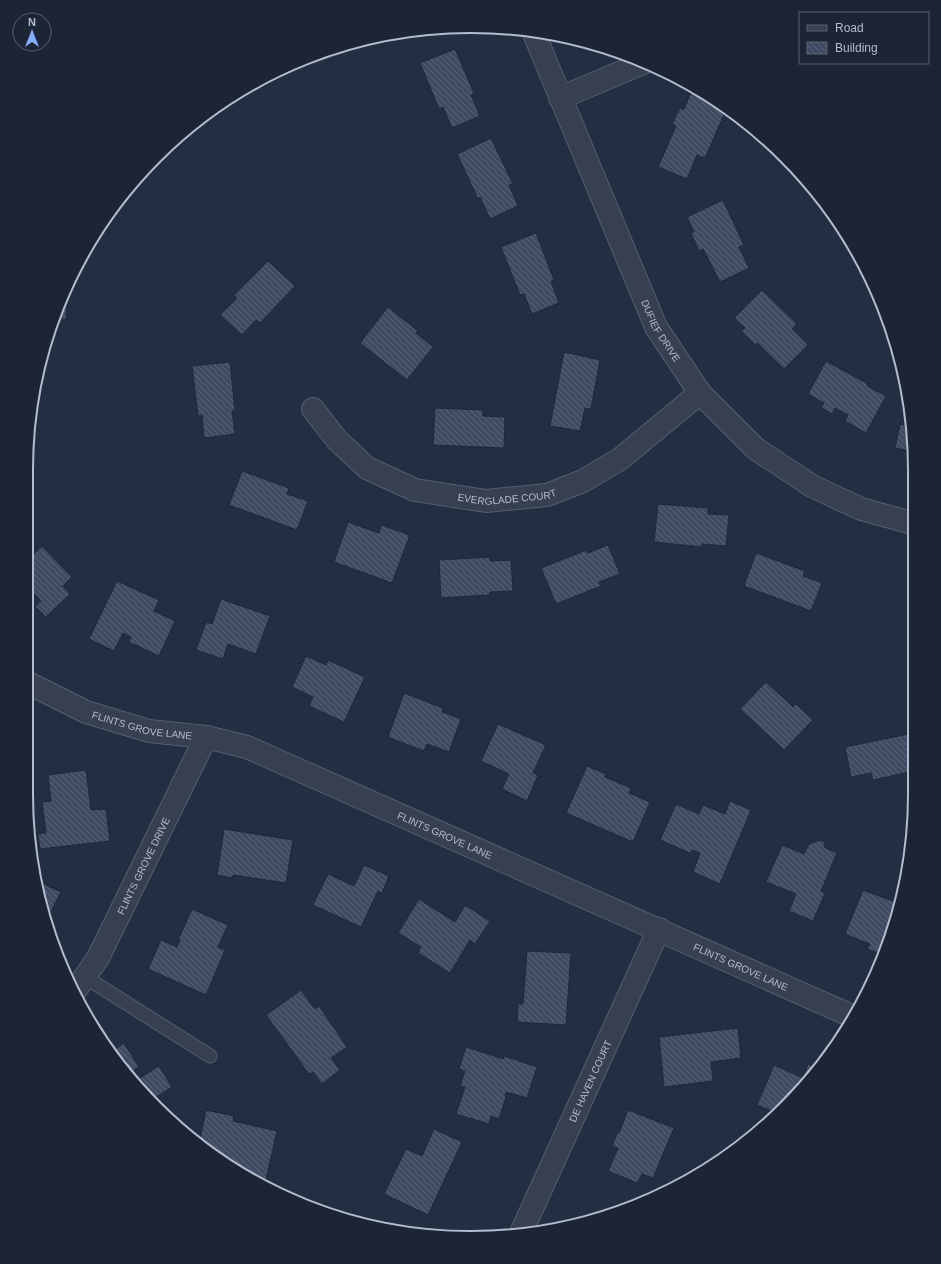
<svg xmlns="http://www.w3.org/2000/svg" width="941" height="1264" viewBox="0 0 941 1264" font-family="Helvetica,sans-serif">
  <defs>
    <pattern id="building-back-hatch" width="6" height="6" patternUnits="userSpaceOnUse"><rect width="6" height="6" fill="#3e4b62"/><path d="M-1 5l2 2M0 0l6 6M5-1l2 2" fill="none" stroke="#586377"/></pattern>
  </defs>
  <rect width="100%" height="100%" fill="#222e42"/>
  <g fill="url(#building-back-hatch)" stroke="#1e2738">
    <polygon points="455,49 474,93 471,95 480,116 452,128 443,107 439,109 420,63"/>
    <polygon points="694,86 717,103 716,106 726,110 705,158 697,155 687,179 658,167 676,126 672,124 680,108 684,109"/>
    <polygon points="491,138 513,184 509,185 518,206 490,219 480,197 478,199 457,154"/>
    <polygon points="723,200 744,245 739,247 749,268 720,282 703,249 699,251 691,233 694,232 687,217"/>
    <polygon points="536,233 554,280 551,281 559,303 532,314 524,294 520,295 501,247"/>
    <polygon points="268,261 295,286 260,323 256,320 242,335 220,315 237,298 234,295"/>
    <polygon points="68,286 66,320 54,319 60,300"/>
    <polygon points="762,290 797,324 792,329 808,345 784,369 757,343 755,345 741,331 745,328 734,318"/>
    <polygon points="388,307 418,331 416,333 433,347 407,380 360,343"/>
    <polygon points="564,352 600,360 591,409 585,408 580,431 550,426"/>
    <polygon points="826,361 868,384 867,386 886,396 866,433 845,421 848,415 835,408 832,414 821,408 824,403 808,394"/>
    <polygon points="230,362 235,411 232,411 235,434 204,438 202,415 198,416 192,366"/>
    <polygon points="36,387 40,388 30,420"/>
    <polygon points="435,408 483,410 483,416 505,417 504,448 433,445"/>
    <polygon points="900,424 911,426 911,451 895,448"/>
    <polygon points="242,471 289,488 287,494 308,501 297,530 229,505"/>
    <polygon points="658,504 708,508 708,514 729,515 726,546 702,544 702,547 654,542"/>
    <polygon points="348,522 379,533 381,525 410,535 392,583 334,562"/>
    <polygon points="608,545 620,574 599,582 601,586 556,604 541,568 587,550 588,553"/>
    <polygon points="42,546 72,577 63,586 70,594 46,617 35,606 41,601 27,586 27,551 32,556"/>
    <polygon points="756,553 805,571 803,576 822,583 811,611 744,586"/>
    <polygon points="490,557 490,561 511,560 513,591 490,592 490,595 441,598 439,560"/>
    <polygon points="117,581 159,600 154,611 175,621 159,656 129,642 131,637 123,633 114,651 89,639"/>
    <polygon points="221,599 270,616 256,654 228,644 223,659 196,650 206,622 212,624"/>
    <polygon points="306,656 326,665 328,660 365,677 344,722 309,706 313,697 292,687"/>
    <polygon points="766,682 793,707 796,704 813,720 784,750 740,709"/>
    <polygon points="404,693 443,708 442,712 461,719 449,752 427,744 424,751 388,737"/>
    <polygon points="498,724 546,745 533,773 538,775 527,801 502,789 509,774 481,761"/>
    <polygon points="913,733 914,771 873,780 871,773 851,777 845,747"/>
    <polygon points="587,766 606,774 605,777 631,788 629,793 650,802 633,842 566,813"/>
    <polygon points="86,770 91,810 106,809 110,841 40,849 38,834 46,833 42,802 51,801 48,775"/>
    <polygon points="730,801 751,810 720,884 693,872 700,853 692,850 690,853 660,840 676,804 699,814 703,805 725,814"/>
    <polygon points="224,829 293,840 286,883 233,875 232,878 217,875"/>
    <polygon points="820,840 825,842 824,847 837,853 821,891 825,893 813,921 789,911 796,894 766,882 782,845 804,854 809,844"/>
    <polygon points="364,865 389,876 382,893 378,891 361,927 313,905 328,874 354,886"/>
    <polygon points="37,881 61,892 46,921 41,909"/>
    <polygon points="863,890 898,903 891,936 883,955 867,949 870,944 845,934"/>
    <polygon points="419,899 455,922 465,905 490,921 475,944 470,940 450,973 418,953 421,947 398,933"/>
    <polygon points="192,909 228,925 218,947 225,950 206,995 148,969 161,940 177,947 180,940 178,940"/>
    <polygon points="527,951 571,953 566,1025 517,1022 518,1004 523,1004"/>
    <polygon points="301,990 315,1009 319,1006 347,1047 331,1058 340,1070 322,1084 313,1072 309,1074 266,1015"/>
    <polygon points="738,1028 741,1058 711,1062 713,1081 664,1087 659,1037"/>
    <polygon points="124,1043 139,1067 134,1070 140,1078 159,1066 172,1087 151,1100 112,1051"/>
    <polygon points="466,1047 503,1059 504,1056 537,1067 527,1098 506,1092 505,1096 506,1097 499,1119 491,1116 489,1124 456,1114 465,1087 460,1086 465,1071 459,1069"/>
    <polygon points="808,1064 818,1068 805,1087 777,1113 757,1105 774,1065 803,1078"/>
    <polygon points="206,1110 234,1116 233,1121 277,1131 266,1180 247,1176 245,1174 247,1169 230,1165 199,1145"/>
    <polygon points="628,1110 674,1128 653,1178 642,1174 637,1183 608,1171 618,1148 612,1146 617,1133 619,1133"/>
    <polygon points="434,1129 462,1142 428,1215 384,1194 406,1149 422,1156"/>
  </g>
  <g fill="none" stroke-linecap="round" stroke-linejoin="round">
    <g stroke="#555e6f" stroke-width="15">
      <polyline id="lane" points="85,977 210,1056"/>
    </g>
    <g stroke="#555e6f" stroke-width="24">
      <g id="street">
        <path id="s1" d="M533 31 656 327 700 393 756 449 812 486 861 509 912 523"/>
        <polyline points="560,98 643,63"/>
        <path id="s2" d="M313 409 337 440 367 468 415 490 486 501 547 495 583 481 620 459 700 393"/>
        <path id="s3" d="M26 682 86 712 149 731 206 737 247 747 854 1017"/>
        <path id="s4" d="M75 991 98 958 206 737"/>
        <path id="s5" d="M521 1233 659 929"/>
      </g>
    </g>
    <use href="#lane" stroke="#374051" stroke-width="13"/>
    <use href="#street" stroke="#374051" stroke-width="22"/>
  </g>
  <g text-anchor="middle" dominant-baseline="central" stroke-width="3.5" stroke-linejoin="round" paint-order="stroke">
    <g font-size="10" fill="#b3bbcc" stroke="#1c2536">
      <text stroke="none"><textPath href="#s1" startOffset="326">DUFIEF DRIVE</textPath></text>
      <text stroke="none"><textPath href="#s2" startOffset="226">EVERGLADE COURT</textPath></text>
      <text stroke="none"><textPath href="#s3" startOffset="125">FLINTS GROVE LANE</textPath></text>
      <text stroke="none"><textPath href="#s3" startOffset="449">FLINTS GROVE LANE</textPath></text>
      <text stroke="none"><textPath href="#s4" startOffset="143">FLINTS GROVE DRIVE</textPath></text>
      <text stroke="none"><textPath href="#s3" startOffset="773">FLINTS GROVE LANE</textPath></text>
      <text stroke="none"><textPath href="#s5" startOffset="167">DE HAVEN COURT</textPath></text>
    </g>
  </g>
  <path d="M0 0H941V1264H0ZM470 33H471A437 437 0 0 1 908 470V794A437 437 0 0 1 471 1231H470A437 437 0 0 1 33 794V470A437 437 0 0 1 470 33Z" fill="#1c2536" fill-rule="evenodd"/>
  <path fill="none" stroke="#b3bbcc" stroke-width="2" d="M470 33H471A437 437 0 0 1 908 470V794A437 437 0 0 1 471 1231H470A437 437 0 0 1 33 794V470A437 437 0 0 1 470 33Z"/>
  <rect x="799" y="12" width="130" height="52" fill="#1c2536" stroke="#586172"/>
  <rect x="807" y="25" width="20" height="6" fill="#374051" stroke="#586172"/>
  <text x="835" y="32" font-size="12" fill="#b3bbcc">Road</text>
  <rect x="807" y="42" width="20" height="12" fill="url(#building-back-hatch)" stroke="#586172"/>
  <text x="835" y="52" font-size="12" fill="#b3bbcc">Building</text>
  <g transform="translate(32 32)"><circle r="19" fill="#1c2536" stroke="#586172"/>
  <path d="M0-3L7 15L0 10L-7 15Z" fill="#85adff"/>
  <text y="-6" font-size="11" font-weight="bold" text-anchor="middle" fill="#b3bbcc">N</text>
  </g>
</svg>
